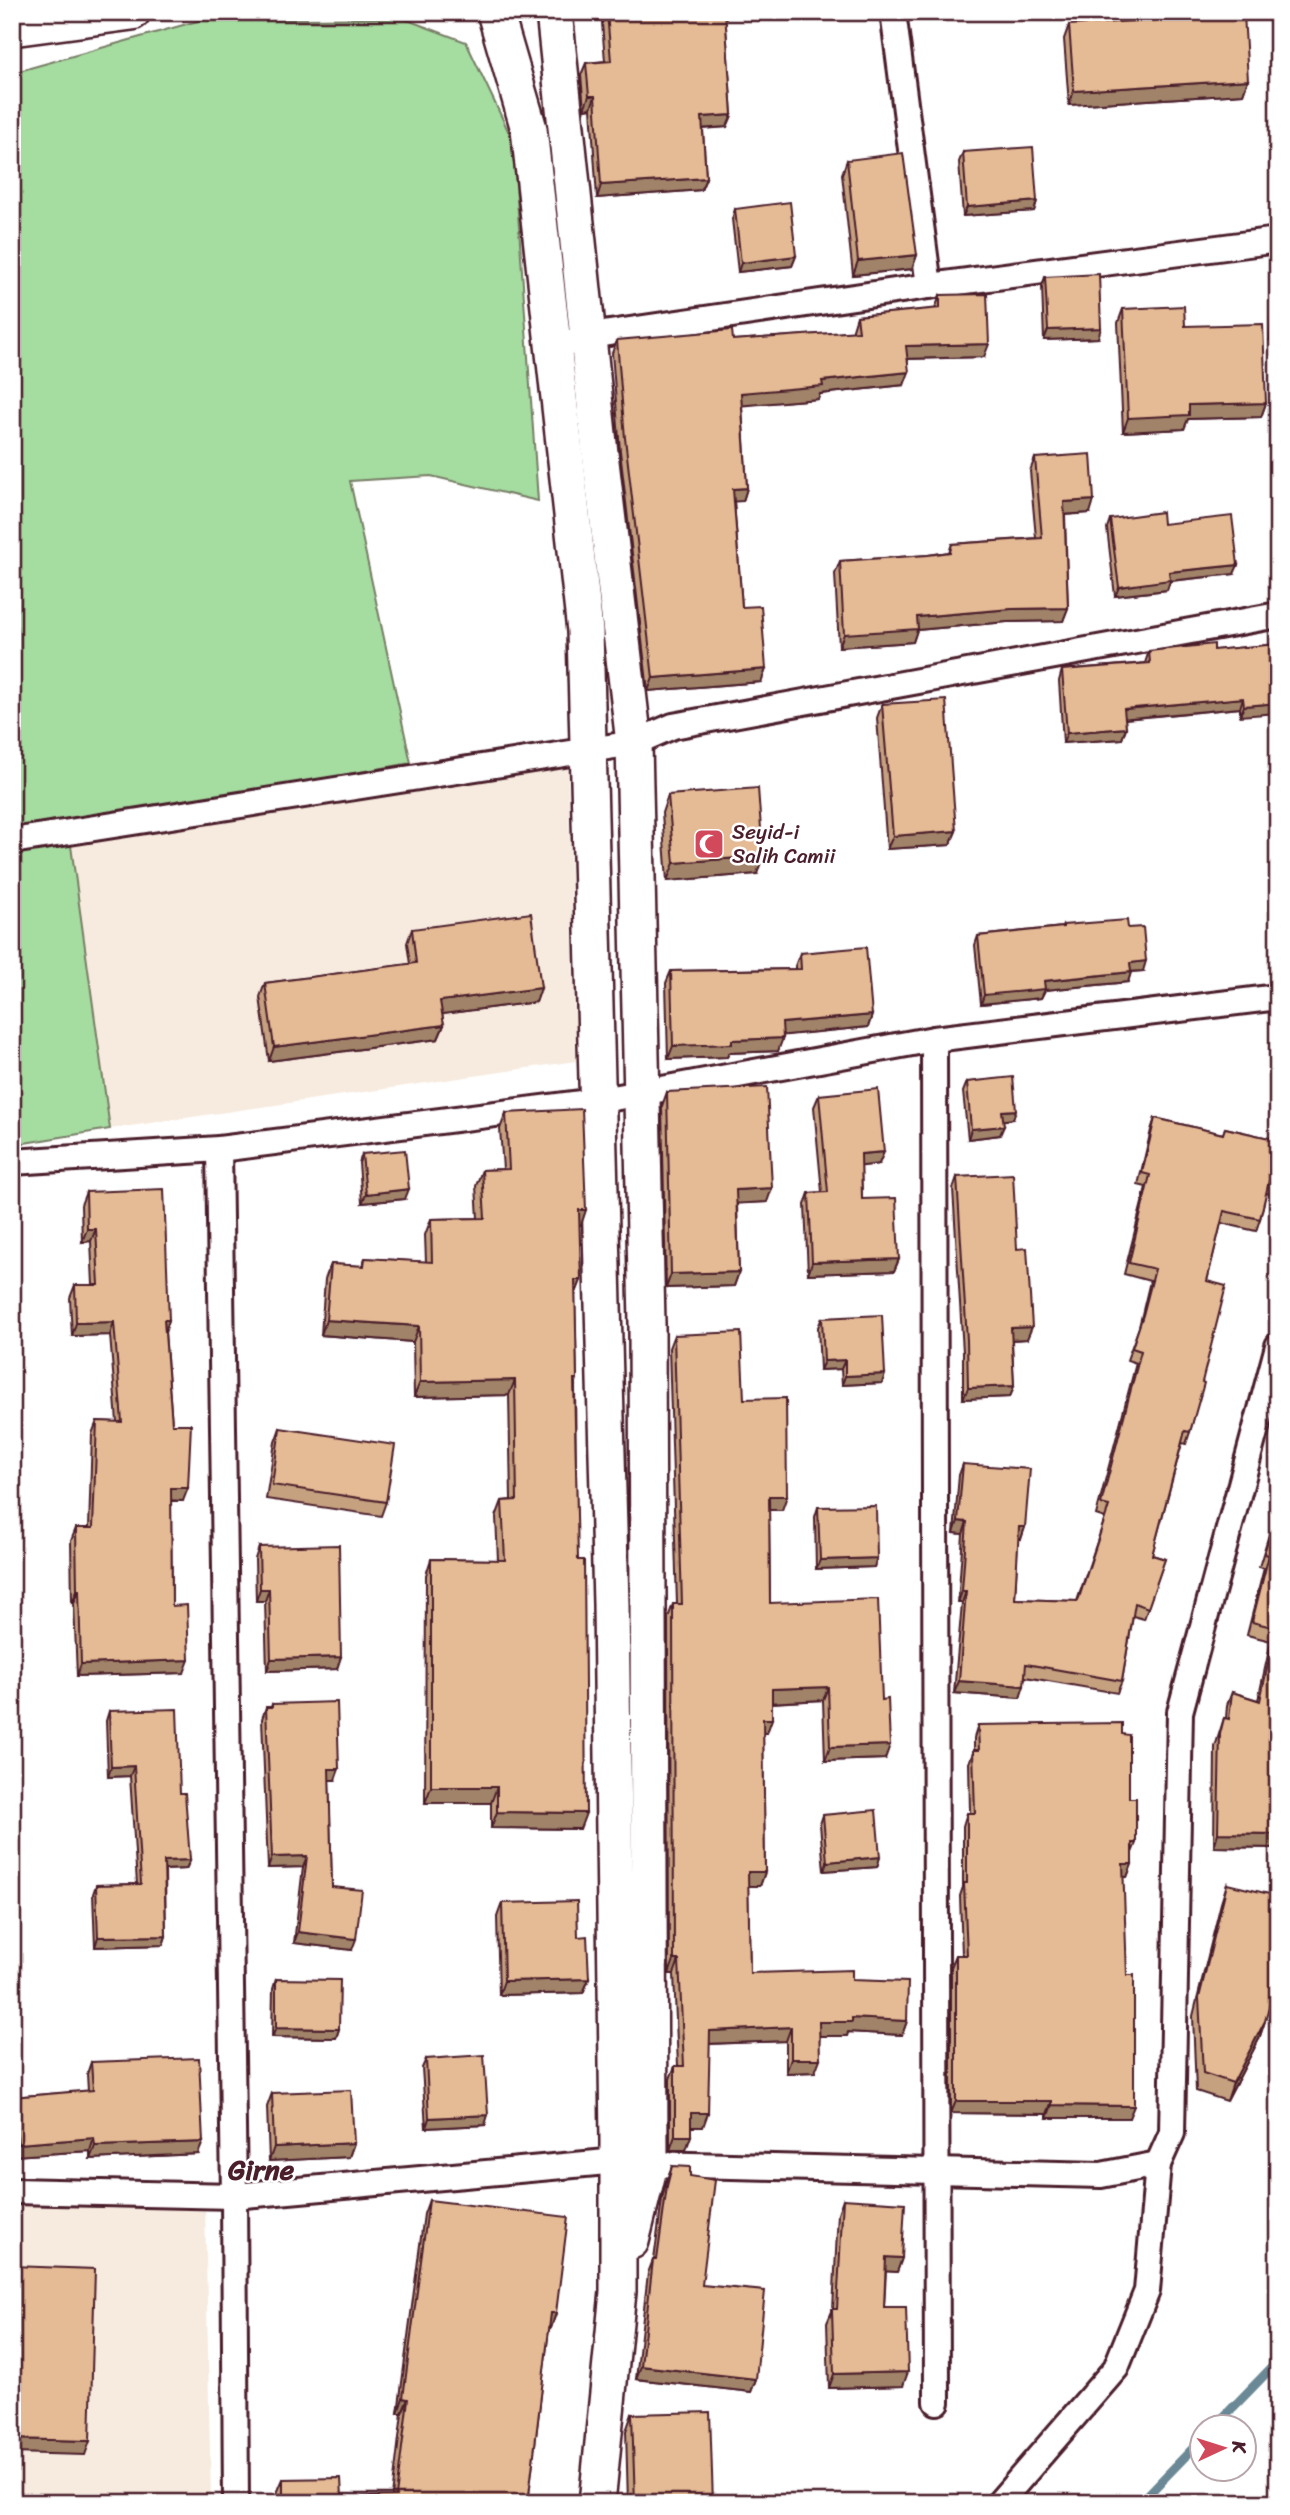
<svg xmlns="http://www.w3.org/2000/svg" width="1290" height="2515" viewBox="0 0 1290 2515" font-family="Sriracha,sans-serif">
  <rect width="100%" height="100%" fill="#fff"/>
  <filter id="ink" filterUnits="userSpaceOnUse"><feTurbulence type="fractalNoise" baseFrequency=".0143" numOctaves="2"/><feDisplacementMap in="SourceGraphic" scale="14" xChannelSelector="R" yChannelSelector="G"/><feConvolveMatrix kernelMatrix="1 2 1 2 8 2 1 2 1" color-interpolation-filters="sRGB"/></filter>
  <g filter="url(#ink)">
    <g fill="#f7ebdf">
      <polygon points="567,740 576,1061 110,1129 68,824 411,763"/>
      <polygon points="205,2201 211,2503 12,2503 12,2205"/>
    </g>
    <polygon fill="#a5dca0" stroke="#787e66" stroke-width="2" points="402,18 466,42 513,141 538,501 431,476 350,481 411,763 68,824 110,1129 12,1145 12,73 201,20"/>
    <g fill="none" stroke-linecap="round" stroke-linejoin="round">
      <g stroke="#6a8895" stroke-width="9">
        <polyline points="1213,2428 1278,2361"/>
        <polyline points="1140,2503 1202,2439"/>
      </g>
      <g stroke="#4a1f2b" stroke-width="30">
        <g id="street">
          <polyline points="893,12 929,286"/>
          <polyline points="572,342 589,336 929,286 1278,240"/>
          <polyline points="12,841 634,743 673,726 1278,615"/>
          <polyline points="934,1039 937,2402"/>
          <polyline points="219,1149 234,2196 236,2503"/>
          <polyline points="12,1162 219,1149 597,1101 934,1039 1278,997"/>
          <polyline points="12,2191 234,2196 618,2161 650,2164 1101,2175 1158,2164"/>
          <polyline points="999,2503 1116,2368 1147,2291 1158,2164 1172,2133 1180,1712 1278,1346"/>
        </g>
      </g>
      <g stroke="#4a1f2b" stroke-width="40">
        <g id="secondary">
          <polyline points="495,12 529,129 585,631 611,1604 618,2141 618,2292 597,2503"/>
          <polyline points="554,12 600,453 634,743 647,1323 650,2164 631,2241"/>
          <polyline points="12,28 132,12"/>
        </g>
      </g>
      <use href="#street" stroke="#fff" stroke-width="24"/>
      <use href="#secondary" stroke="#fff" stroke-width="35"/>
    </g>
    <g fill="#c5a180" stroke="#4a1f2b" stroke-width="2">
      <polygon points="606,12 725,12 732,115 727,127 703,129 706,178 701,190 597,198 591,108 584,109 581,75 586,63 605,61 602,23"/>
      <polygon points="1069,25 1248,80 1243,94 1069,105 1064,39"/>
      <polygon points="963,152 1037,201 1034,211 963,216 959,162"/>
      <polygon points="847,160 917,255 912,269 853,275 842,174"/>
      <polygon points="735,209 796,256 792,266 738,272 732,219"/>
      <polygon points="1278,266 1278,340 1270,340 1275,274"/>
      <polygon points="1045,277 1098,338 1044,340 1042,286"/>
      <polygon points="940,295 984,357 908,359 904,385 820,394 818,399 742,405 747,488 743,501 734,501 742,607 766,669 761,682 648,691 620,451 612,353 617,340 733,340 853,332 853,329 857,316 935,309"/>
      <polygon points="1123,309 1185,326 1266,403 1261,417 1188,419 1184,429 1123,432 1118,323"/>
      <polygon points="1035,458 1090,513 1065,515 1068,608 1063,621 1007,622 917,630 913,642 839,647 835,574 840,561 928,555 949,552 952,544 1036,538 1030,471"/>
      <polygon points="1110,519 1163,524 1234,574 1170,581 1167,590 1115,596 1107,528"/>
      <polygon points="1278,644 1240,716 1240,708 1125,719 1126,728 1122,739 1063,743 1059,681 1062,670 1145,663 1149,651 1214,650"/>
      <polygon points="882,704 956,831 950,845 887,849 877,718"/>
      <polygon points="668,795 757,874 667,881 662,813"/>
      <polygon points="1063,925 1143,971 1131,972 1128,982 1045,990 1041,998 981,1004 975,945 978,936 1062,927"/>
      <polygon points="412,929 541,988 536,1002 442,1014 444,1025 438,1039 269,1061 260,997 265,983 410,964 407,943"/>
      <polygon points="800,953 872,1015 868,1027 783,1035 778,1051 729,1053 727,1057 668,1059 666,983 671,971 795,969 795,966"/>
      <polygon points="967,1082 1013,1119 1003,1120 1000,1135 968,1139 963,1092"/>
      <polygon points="667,1092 767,1202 737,1203 739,1272 734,1286 666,1288 662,1106"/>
      <polygon points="819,1095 879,1164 861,1166 862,1199 899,1259 894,1271 808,1274 805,1205 809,1193 822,1192 814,1107"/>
      <polygon points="506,1113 581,1225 579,1225 581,1280 575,1295 577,1379 575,1386 580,1829 491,1828 491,1803 425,1803 426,1575 431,1559 498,1560 496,1517 502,1501 511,1500 509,1395 414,1397 413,1342 321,1335 325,1279 331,1264 362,1266 365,1258 426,1262 425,1235 431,1219 478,1218 476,1186 482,1170 503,1169 500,1129"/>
      <polygon points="1155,1118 1223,1134 1225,1128 1278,1140 1278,1189 1275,1195 1266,1193 1260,1219 1256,1231 1221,1223 1207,1281 1202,1382 1190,1432 1186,1444 1182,1443 1152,1555 1165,1559 1144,1619 1133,1616 1122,1681 1117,1693 1025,1677 1020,1698 954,1693 962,1603 958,1603 963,1534 954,1533 959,1475 963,1464 1025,1527 1021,1539 1018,1539 1015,1599 1077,1601 1105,1518 1096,1515 1136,1363 1127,1360 1139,1327 1150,1281 1124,1274 1146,1187 1138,1185 1151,1130"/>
      <polygon points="362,1154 405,1199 362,1203 359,1163"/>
      <polygon points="957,1177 1017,1249 1027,1339 1012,1340 1014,1386 1010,1397 963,1399 963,1352 953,1189"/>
      <polygon points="86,1192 169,1320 165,1331 172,1424 183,1501 171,1501 172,1606 184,1673 77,1676 74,1603 72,1603 71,1541 76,1528 89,1528 92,1434 97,1421 117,1422 110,1335 72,1336 70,1298 75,1285 93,1285 91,1241 82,1242 81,1205"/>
      <polygon points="822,1318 885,1374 882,1383 842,1385 841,1369 820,1370 818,1327"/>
      <polygon points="674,1335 744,1399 782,1510 769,1510 770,1603 885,1759 825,1761 823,1700 772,1703 767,1733 763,1733 765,1872 760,1886 748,1886 750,1973 852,1980 907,2021 902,2035 848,2032 847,2036 820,2036 815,2072 786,2073 786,2041 709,2044 703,2127 691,2127 686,2150 670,2150 670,2079 675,2066 678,2066 674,1974 669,1974 668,1618 673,1604 677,1604 669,1348"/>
      <polygon points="280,1428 386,1502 381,1516 266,1499 275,1442"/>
      <polygon points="1278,1505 1278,1848 1214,1847 1215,1747 1224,1718 1226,1718 1227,1705 1232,1692 1258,1700 1271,1641 1247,1635 1264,1568 1259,1567"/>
      <polygon points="818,1507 877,1558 874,1567 816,1569 815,1517"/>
      <polygon points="259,1547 337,1669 267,1671 265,1601 256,1601 255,1559"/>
      <polygon points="272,1704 335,1780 329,1780 332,1887 352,1950 294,1943 303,1867 268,1868 262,1719 266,1707 271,1707"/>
      <polygon points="109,1711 180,1793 190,1860 186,1869 165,1870 166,1936 163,1945 95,1947 93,1894 96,1885 137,1884 130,1776 108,1777 106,1721"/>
      <polygon points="978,1725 1122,1734 1129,1798 1136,1843 1132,1853 1132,1864 1127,1877 1123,1877 1129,2118 1047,2118 1047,2114 951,2113 951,1967 956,1955 962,1955 960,1896 963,1887 963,1826 967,1813 970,1813 969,1763 974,1750 974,1738"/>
      <polygon points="823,1815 880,1857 877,1867 824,1871 820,1824"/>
      <polygon points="1227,1884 1265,2021 1259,2039 1227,2101 1196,2091 1193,2016 1221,1903"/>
      <polygon points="502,1903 578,1937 589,1979 583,1993 499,1995 497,1917"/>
      <polygon points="276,1979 339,2029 336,2038 272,2037 273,1989"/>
      <polygon points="426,2059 485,2125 426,2128 422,2068"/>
      <polygon points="91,2062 198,2154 90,2159 90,2151 14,2156 12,2138 12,2097 88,2091 87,2074"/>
      <polygon points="272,2093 354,2143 349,2157 269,2161 267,2107"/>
      <polygon points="672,2166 690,2176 702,2285 756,2379 751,2392 636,2379 648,2273 653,2260 654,2260 662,2199 667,2179"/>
      <polygon points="843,2199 902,2258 897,2272 886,2271 884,2307 903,2386 829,2388 827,2323 833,2309 838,2213"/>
      <polygon points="429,2200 556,2313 551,2328 549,2328 528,2503 277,2503 277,2493 283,2479 342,2497 392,2496 402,2413 398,2413 424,2214"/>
      <polygon points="632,2414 713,2503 628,2503 626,2431"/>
    </g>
    <g fill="#a08368" stroke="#4a1f2b" stroke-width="2">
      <polygon points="1248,80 1243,94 1069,105 1074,91"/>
      <polygon points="589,96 595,96 591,108 584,109"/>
      <polygon points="732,115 727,127 697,129 702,117"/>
      <polygon points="706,178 701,190 597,198 601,185"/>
      <polygon points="1037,201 1034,211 963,216 967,207"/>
      <polygon points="917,255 912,269 853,275 858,261"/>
      <polygon points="796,256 792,266 738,272 741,263"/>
      <polygon points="1275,327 1278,327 1278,340 1270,340"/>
      <polygon points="1101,328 1098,338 1044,340 1048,330"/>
      <polygon points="989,344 984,357 902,359 906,346"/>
      <polygon points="909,372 904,385 820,394 818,399 736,406 741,393 822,381"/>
      <polygon points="1266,403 1261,417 1188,419 1184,429 1123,432 1128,418 1189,405"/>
      <polygon points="747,488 743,501 728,502 733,489"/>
      <polygon points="1094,500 1090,513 1060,515 1064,502"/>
      <polygon points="1238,565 1234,574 1170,581 1167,590 1115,596 1119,587 1169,572"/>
      <polygon points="1068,608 1063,621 1007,622 917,630 913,642 839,647 844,634 917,617 1011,609"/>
      <polygon points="766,669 761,682 648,691 653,678"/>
      <polygon points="1243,698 1240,708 1120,719 1124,709"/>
      <polygon points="1278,703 1278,713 1240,716 1244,706"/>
      <polygon points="1126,728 1122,739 1063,743 1067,733"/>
      <polygon points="956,831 950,845 887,849 893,836"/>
      <polygon points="763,856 757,874 667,881 674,863"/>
      <polygon points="1146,961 1143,971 1127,972 1130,963"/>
      <polygon points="1131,972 1128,982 1045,990 1041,998 981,1004 984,995 1044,981"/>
      <polygon points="541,988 536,1002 435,1015 440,1001"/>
      <polygon points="872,1015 868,1027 777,1036 782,1023"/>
      <polygon points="444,1025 438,1039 269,1061 274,1047"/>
      <polygon points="783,1038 778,1051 729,1053 727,1057 668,1059 673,1046 732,1040"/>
      <polygon points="1016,1110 1013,1119 998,1121 1002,1111"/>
      <polygon points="1004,1126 1000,1135 968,1139 971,1129"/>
      <polygon points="884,1152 879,1164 856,1167 861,1154"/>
      <polygon points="772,1188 767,1202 731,1204 736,1190"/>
      <polygon points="409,1189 405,1199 362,1203 366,1194"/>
      <polygon points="579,1210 586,1210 581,1225 573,1226"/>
      <polygon points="87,1229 96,1229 91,1241 82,1242"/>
      <polygon points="899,1259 894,1271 808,1274 812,1262"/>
      <polygon points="739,1272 734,1286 666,1288 671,1274"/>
      <polygon points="575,1280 581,1280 575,1296"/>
      <polygon points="164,1320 169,1320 165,1333"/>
      <polygon points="326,1320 419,1326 413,1342 321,1335"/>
      <polygon points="114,1322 110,1335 72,1336 76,1323"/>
      <polygon points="1032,1327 1027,1339 1007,1340 1011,1328"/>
      <polygon points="845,1360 841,1369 820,1370 824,1361"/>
      <polygon points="885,1374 882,1383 842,1385 845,1376"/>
      <polygon points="515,1380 509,1395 414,1397 420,1382"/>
      <polygon points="1014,1386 1010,1397 963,1399 968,1388"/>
      <polygon points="171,1488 188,1488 183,1501 166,1500"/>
      <polygon points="769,1496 787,1496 782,1510 764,1510"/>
      <polygon points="958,1521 967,1522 963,1534 954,1533"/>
      <polygon points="1019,1527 1025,1527 1021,1539 1015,1538"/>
      <polygon points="877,1558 874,1567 816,1569 820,1560"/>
      <polygon points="260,1589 269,1589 265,1601 256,1601"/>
      <polygon points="77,1590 79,1590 74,1603 72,1603"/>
      <polygon points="962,1591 966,1591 962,1603 958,1603"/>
      <polygon points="341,1657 337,1669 267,1671 271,1659"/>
      <polygon points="189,1660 184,1673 77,1676 81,1664"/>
      <polygon points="959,1681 1024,1686 1020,1698 954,1693"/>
      <polygon points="828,1687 823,1700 767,1703 772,1689"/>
      <polygon points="763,1719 772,1719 767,1733 758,1733"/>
      <polygon points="890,1745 885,1759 825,1761 830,1747"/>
      <polygon points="134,1766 130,1776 108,1777 111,1767"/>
      <polygon points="329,1769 339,1769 335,1780 325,1780"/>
      <polygon points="431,1787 497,1787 491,1803 425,1803"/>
      <polygon points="497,1812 586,1813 580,1829 491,1828"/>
      <polygon points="1218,1833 1278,1834 1278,1848 1214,1847"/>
      <polygon points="307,1856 303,1867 268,1868 272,1857"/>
      <polygon points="880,1857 877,1867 824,1871 827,1862"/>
      <polygon points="190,1860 186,1869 161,1870 164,1861"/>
      <polygon points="1123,1864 1132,1864 1127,1877 1118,1877"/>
      <polygon points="748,1872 765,1872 760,1886 743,1886"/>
      <polygon points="298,1932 356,1939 352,1950 294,1943"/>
      <polygon points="166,1936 163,1945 95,1947 98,1937"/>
      <polygon points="674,1960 679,1960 674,1974 669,1974"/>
      <polygon points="589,1979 583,1993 499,1995 504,1981"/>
      <polygon points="852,2018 907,2021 902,2035 848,2032 847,2036 815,2036 819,2022"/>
      <polygon points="1265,2021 1259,2039 1227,2101 1233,2083"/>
      <polygon points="791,2027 786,2041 705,2044 710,2031"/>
      <polygon points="276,2028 339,2029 336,2038 272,2037"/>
      <polygon points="791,2059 820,2059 815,2072 786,2073"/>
      <polygon points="956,2101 1052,2101 1047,2114 951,2113"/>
      <polygon points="1052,2105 1134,2106 1129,2118 1047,2118"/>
      <polygon points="691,2113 708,2113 703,2127 686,2127"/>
      <polygon points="488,2115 485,2125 426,2128 429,2118"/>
      <polygon points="16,2122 12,2134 12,2123"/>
      <polygon points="675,2136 691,2136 686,2150 670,2150"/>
      <polygon points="94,2138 90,2151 14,2156 18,2144"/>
      <polygon points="203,2142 198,2154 90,2159 95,2146"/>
      <polygon points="354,2143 349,2157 269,2161 274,2147"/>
      <polygon points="886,2257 902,2258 897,2272 881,2271"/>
      <polygon points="551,2313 556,2313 551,2328 546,2327"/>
      <polygon points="641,2366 756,2379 751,2392 636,2379"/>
      <polygon points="908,2372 903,2386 829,2388 834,2374"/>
      <polygon points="403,2398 408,2399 402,2413 398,2413"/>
      <polygon points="12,2439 90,2441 85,2455 12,2453"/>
    </g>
    <g fill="#e5bb95" stroke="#4a1f2b" stroke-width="2">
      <polygon points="607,12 725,12 732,115 702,117 706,178 601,185 595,96 589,96 586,63 611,61"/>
      <polygon points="1244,14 1248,80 1074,91 1069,25"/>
      <polygon points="1033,147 1037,201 967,207 963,152"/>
      <polygon points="903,153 917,255 858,261 847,160"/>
      <polygon points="790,202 796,256 741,263 735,209"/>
      <polygon points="1099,274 1101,328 1048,330 1045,277"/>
      <polygon points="1278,284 1278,327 1275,327"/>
      <polygon points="987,294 989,344 906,346 909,372 822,381 823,386 741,393 747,488 733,489 742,607 761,606 766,669 653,678 625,438 617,340 732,330 733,340 859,331 857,316 940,308 940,295"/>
      <polygon points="1184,306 1185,326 1263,324 1266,403 1189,405 1189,415 1128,418 1123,309"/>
      <polygon points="1091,454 1094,500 1064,502 1068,608 1011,609 917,617 918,629 844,634 840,561 928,555 950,552 952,544 1042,538 1035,458"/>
      <polygon points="1162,512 1163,524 1232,516 1238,565 1169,572 1170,580 1119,587 1110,519"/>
      <polygon points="1214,644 1214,650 1278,644 1278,703 1244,706 1243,698 1124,709 1126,728 1067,733 1062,670 1150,663 1149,651"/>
      <polygon points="946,700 956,831 893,836 882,704"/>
      <polygon points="758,788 763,856 674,863 668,795"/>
      <polygon points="531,913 541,988 440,1001 444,1025 274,1047 265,983 416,963 412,929"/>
      <polygon points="1127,920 1128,928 1143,927 1146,961 1130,963 1131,972 1044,981 1045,989 984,995 978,936 1063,927 1063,925"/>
      <polygon points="866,947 872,1015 782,1023 783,1038 732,1040 732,1044 673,1046 671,971 801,969 800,953"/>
      <polygon points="1013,1077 1016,1110 1002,1111 1004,1126 971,1129 967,1082"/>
      <polygon points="767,1087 772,1188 736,1190 739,1272 671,1274 667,1092"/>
      <polygon points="878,1089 884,1152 861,1154 862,1199 896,1198 899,1259 812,1262 809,1193 828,1192 819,1095"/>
      <polygon points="582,1109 586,1210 579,1210 581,1280 575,1280 577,1379 574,1379 578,1560 584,1560 586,1813 497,1812 497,1787 431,1787 431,1559 505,1560 502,1501 517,1500 515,1380 420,1382 419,1326 326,1320 331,1264 364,1266 365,1258 432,1262 431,1219 485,1218 482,1170 509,1169 506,1113"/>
      <polygon points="1155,1118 1223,1134 1225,1128 1278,1140 1278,1183 1269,1181 1260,1219 1224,1211 1207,1281 1226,1286 1202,1382 1204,1383 1190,1432 1185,1431 1152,1555 1165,1559 1148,1608 1135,1603 1122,1681 1026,1664 1024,1686 959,1681 966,1591 962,1591 967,1522 958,1521 963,1464 1030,1469 1025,1527 1019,1527 1015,1599 1078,1601 1109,1506 1101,1504 1141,1351 1132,1348 1143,1315 1155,1269 1129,1263 1150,1175 1142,1173"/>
      <polygon points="405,1150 409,1189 366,1194 362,1154"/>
      <polygon points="1013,1174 1017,1249 1027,1248 1032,1327 1011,1328 1014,1386 968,1388 967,1340 957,1177"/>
      <polygon points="164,1189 169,1320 164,1320 172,1424 191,1424 188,1488 171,1488 172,1606 187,1605 189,1660 81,1664 79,1590 77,1590 76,1528 93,1528 97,1421 122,1422 114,1322 76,1323 75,1285 99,1285 96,1229 87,1229 86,1192"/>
      <polygon points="882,1315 885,1374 845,1376 845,1360 824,1361 822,1318"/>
      <polygon points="741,1332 744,1399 786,1398 787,1496 769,1496 770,1603 878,1599 882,1700 888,1699 890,1745 830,1747 828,1687 772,1689 772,1719 763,1719 765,1872 748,1872 750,1973 852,1970 852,1980 908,1982 907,2021 852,2018 852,2022 819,2022 820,2059 791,2059 791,2027 710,2031 708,2113 691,2113 691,2136 675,2136 675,2066 684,2066 679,1960 674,1960 673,1604 682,1604 674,1335"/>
      <polygon points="280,1428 395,1445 386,1502 272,1485"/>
      <polygon points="1278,1505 1278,1834 1218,1833 1220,1734 1224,1718 1229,1719 1232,1692 1260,1701 1276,1628 1252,1622 1269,1555 1264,1554"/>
      <polygon points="876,1506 877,1558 820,1560 818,1507"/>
      <polygon points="339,1545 341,1657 271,1659 269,1589 260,1589 259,1547"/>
      <polygon points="337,1702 339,1769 329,1769 332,1887 362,1890 356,1939 298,1932 307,1856 272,1857 266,1707 272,1707 272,1704"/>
      <polygon points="177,1709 180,1793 185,1793 190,1860 164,1861 166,1936 98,1937 96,1885 141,1884 134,1766 111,1767 109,1711"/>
      <polygon points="1122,1723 1122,1734 1129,1735 1129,1798 1136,1798 1136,1843 1132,1843 1132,1864 1123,1864 1127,1975 1134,1975 1134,2106 1052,2105 1052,2101 956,2101 956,1955 967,1955 964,1883 967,1883 967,1813 975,1813 973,1750 979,1750 978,1725"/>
      <polygon points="876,1810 880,1857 827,1862 823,1815"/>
      <polygon points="1227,1884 1278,1896 1278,1974 1265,2021 1233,2083 1203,2073 1199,1998"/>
      <polygon points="577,1901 578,1937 587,1936 589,1979 504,1981 502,1903"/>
      <polygon points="276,1979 340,1980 339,2029 276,2028"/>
      <polygon points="484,2055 488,2115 429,2118 426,2059"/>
      <polygon points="199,2058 203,2142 95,2146 94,2138 18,2144 16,2122 12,2123 12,2097 93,2090 91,2062"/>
      <polygon points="351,2090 354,2143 274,2147 272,2093"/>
      <polygon points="672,2166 690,2167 690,2176 715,2180 702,2285 765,2291 756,2379 641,2366 653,2260 657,2260 667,2186"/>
      <polygon points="843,2199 905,2203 902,2258 886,2257 884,2307 906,2307 908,2372 834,2374 832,2309 837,2309"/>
      <polygon points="429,2200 568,2217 556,2313 551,2313 528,2503 283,2503 283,2479 341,2478 342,2497 396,2496 408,2399 403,2398"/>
      <polygon points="12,2266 95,2269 90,2441 12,2439"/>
      <polygon points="710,2412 713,2503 635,2503 632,2414"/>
    </g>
  </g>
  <defs>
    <g id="mosque-square" transform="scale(1.575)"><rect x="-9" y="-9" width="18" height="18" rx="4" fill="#d1495b" stroke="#fff"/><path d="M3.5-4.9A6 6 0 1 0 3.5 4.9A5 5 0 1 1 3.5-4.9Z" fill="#fff"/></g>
  </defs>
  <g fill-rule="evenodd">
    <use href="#mosque-square" x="709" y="844"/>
  </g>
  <g text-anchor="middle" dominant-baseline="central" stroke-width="5" stroke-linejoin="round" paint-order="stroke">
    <g font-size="21" fill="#4a1f2b" stroke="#fff" text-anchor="start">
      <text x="732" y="832">Seyid-i<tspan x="732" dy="24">Salih Camii</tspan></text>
    </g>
    <g font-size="28" font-weight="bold" fill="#4a1f2b" stroke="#fff">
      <text x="261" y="2169">Girne</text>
    </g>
  </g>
  <rect width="1290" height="2515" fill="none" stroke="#fff" stroke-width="42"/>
  <rect x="21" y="21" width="1248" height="2473" fill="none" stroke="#4a1f2b" stroke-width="2.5" filter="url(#ink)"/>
  <g transform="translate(1223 2448) rotate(86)"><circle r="33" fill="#ffffff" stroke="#b7a5aa" stroke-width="2"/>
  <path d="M0-5L12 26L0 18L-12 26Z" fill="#d1495b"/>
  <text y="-10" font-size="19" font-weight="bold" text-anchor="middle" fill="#4a1f2b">K</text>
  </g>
</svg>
